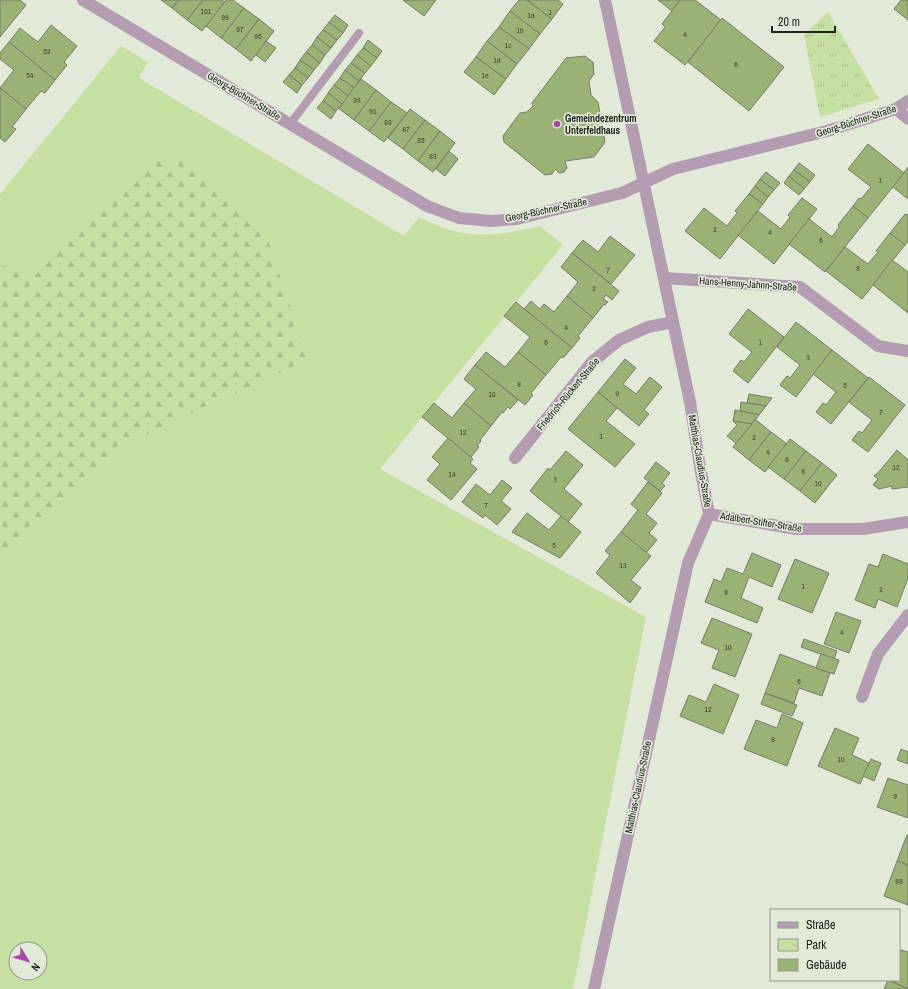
<svg xmlns="http://www.w3.org/2000/svg" width="908" height="989" viewBox="0 0 908 989" font-family="'Archivo Narrow',sans-serif">
  <defs>
    <pattern id="forest-firs" width="22" height="20" patternUnits="userSpaceOnUse"><rect width="22" height="20" fill="#c6e0a1"/><path d="M5 1l3.5 6h-7zM16 11l3.5 6h-7z" fill="#aac08a"/></pattern>
    <pattern id="park-tufts" width="24" height="20" patternUnits="userSpaceOnUse"><rect width="24" height="20" fill="#c6e0a1"/><path d="M3 7l-1-3M5 7V3M7 7l1-3M15 17l-1-3M17 17v-4M19 17l1-3" fill="none" stroke="#aac08a"/></pattern>
  </defs>
  <rect width="100%" height="100%" fill="#e1e9d7"/>
  <path fill="#c6e0a1" fill-rule="evenodd" d="M121 46 148 62 139 78 404 236 419 217C465 241 492 237 540 226L563 245 380 469 646 617 573 989H0V555L143 436 308 360 36 274 0 265V194ZM16 949H40V973H16Z"/>
  <polygon fill="url(#forest-firs)" points="186,154 268,240 308,360 143,436 0,555 0,265 36,274 87,222 145,165"/>
  <polygon fill="url(#park-tufts)" points="828,12 879,99 820,117 804,35"/>
  <g fill="#9ab375" stroke="#757d6c">
    <polygon points="0,0 20,0 26,5 0,37"/>
    <polygon points="161,0 179,0 172,8"/>
    <polygon points="179,0 203,0 187,20 172,8"/>
    <polygon points="203,0 222,0 225,2 202,31 187,20"/>
    <polygon points="226,0 233,0 244,8 221,38 206,26"/>
    <polygon points="403,0 436,0 424,16"/>
    <polygon points="519,0 527,0 552,19 540,34 510,11"/>
    <polygon points="527,0 558,0 563,4 552,19"/>
    <polygon points="658,0 680,0 672,11"/>
    <polygon points="680,0 695,0 721,20 685,65 654,41 665,27 662,24"/>
    <polygon points="901,0 908,0 908,20 894,9"/>
    <polygon points="244,8 259,19 236,49 221,38"/>
    <polygon points="510,11 540,34 529,49 499,27"/>
    <polygon points="335,15 348,25 343,33 329,22"/>
    <polygon points="722,18 784,67 749,111 688,62"/>
    <polygon points="259,19 274,31 251,61 236,49"/>
    <polygon points="329,22 343,33 337,40 323,30"/>
    <polygon points="51,25 77,46 64,62 67,65 55,80 9,42 20,28 38,42"/>
    <polygon points="499,27 529,49 517,64 487,41"/>
    <polygon points="323,30 337,40 331,48 317,37"/>
    <polygon points="317,37 331,48 325,55 312,45"/>
    <polygon points="368,40 382,51 377,58 363,48"/>
    <polygon points="266,41 276,48 265,62 256,55"/>
    <polygon points="487,41 517,64 506,79 476,57"/>
    <polygon points="9,42 55,80 45,93 41,91 26,109 0,88 14,70 0,59 0,53"/>
    <polygon points="312,45 325,55 320,63 306,52"/>
    <polygon points="363,48 377,58 371,66 357,55"/>
    <polygon points="306,52 320,63 314,70 300,60"/>
    <polygon points="357,55 371,66 365,73 351,63"/>
    <polygon points="585,56 593,62 594,74 589,81 591,95 598,102 605,142 594,157 565,161 567,168 564,172 559,173 555,169 552,174 545,175 504,142 503,136 520,113 527,112 533,106 532,103 566,58"/>
    <polygon points="476,57 506,79 494,95 464,72"/>
    <polygon points="300,60 314,70 308,78 295,68"/>
    <polygon points="351,63 365,73 359,81 345,70"/>
    <polygon points="295,68 308,78 302,85 289,75"/>
    <polygon points="345,70 359,81 354,88 340,78"/>
    <polygon points="289,75 302,85 297,93 283,82"/>
    <polygon points="340,78 354,88 348,96 334,85"/>
    <polygon points="361,79 376,90 354,120 338,108"/>
    <polygon points="334,85 348,96 342,104 328,93"/>
    <polygon points="0,88 26,109 12,127 16,129 5,142 0,138"/>
    <polygon points="376,90 391,102 369,131 354,120"/>
    <polygon points="328,93 342,104 336,111 323,101"/>
    <polygon points="323,101 336,111 331,119 317,108"/>
    <polygon points="391,102 407,113 384,142 369,131"/>
    <polygon points="410,109 425,120 403,149 388,138"/>
    <polygon points="425,120 440,131 418,161 403,149"/>
    <polygon points="440,131 455,143 433,172 418,161"/>
    <polygon points="868,144 904,173 868,218 853,206 859,198 861,199 871,187 848,169"/>
    <polygon points="449,151 458,159 445,176 436,169"/>
    <polygon points="799,163 815,175 810,182 794,170"/>
    <polygon points="908,167 908,199 893,187"/>
    <polygon points="794,170 810,182 804,189 789,176"/>
    <polygon points="766,172 780,183 774,190 760,179"/>
    <polygon points="789,176 804,189 799,195 784,183"/>
    <polygon points="760,179 774,190 768,197 755,186"/>
    <polygon points="755,186 768,197 763,204 749,194"/>
    <polygon points="749,194 763,204 720,259 685,231 704,208 727,226 737,213 735,211"/>
    <polygon points="802,198 817,209 774,264 738,235 758,211 781,229 790,217 788,215"/>
    <polygon points="853,206 868,218 825,272 789,244 809,219 832,237 839,227 838,225"/>
    <polygon points="905,214 907,215 908,214 908,241 905,245 890,233"/>
    <polygon points="890,233 905,245 862,299 826,271 845,247 868,264 878,252 876,251"/>
    <polygon points="610,236 635,255 611,284 572,253 583,240 598,252"/>
    <polygon points="572,253 619,291 612,300 606,295 603,299 608,302 605,305 604,304 593,318 567,296 578,282 561,267"/>
    <polygon points="892,260 908,272 908,313 873,285"/>
    <polygon points="567,296 593,318 578,336 580,338 572,348 524,309 531,301 540,309 544,304 554,312"/>
    <polygon points="516,302 572,348 563,358 561,357 546,375 518,352 530,337 504,316"/>
    <polygon points="748,309 784,337 748,383 733,371 741,360 744,362 752,352 729,334"/>
    <polygon points="796,322 832,350 796,397 780,385 787,376 790,378 800,365 777,347"/>
    <polygon points="832,350 868,378 831,424 816,412 823,403 826,405 836,392 813,374"/>
    <polygon points="486,352 505,367 518,352 546,375 531,393 533,395 525,405 475,365"/>
    <polygon points="625,359 636,368 623,384 636,394 650,377 662,387 644,410 649,414 639,426 598,392"/>
    <polygon points="475,365 518,400 510,409 508,407 503,413 502,412 491,426 464,403 476,389 464,379"/>
    <polygon points="869,377 905,405 868,452 852,440 859,431 862,433 872,420 849,402"/>
    <polygon points="598,392 617,408 606,421 635,444 615,467 568,429"/>
    <polygon points="749,394 772,398 766,406 747,403"/>
    <polygon points="741,402 747,403 766,406 759,415 740,411"/>
    <polygon points="434,403 452,418 464,403 491,426 480,440 481,441 477,446 479,447 471,457 422,417"/>
    <polygon points="735,410 740,411 759,415 752,424 733,421"/>
    <polygon points="755,419 771,432 749,460 733,447"/>
    <polygon points="733,421 752,424 736,443 727,436 737,425"/>
    <polygon points="771,432 787,444 765,472 749,460"/>
    <polygon points="448,438 473,459 470,463 477,469 451,500 427,480 440,464 432,457"/>
    <polygon points="790,439 806,451 784,479 768,467"/>
    <polygon points="897,450 908,460 908,487 892,489 892,486 879,489 873,485 878,479 874,476 876,474 877,474"/>
    <polygon points="566,451 583,465 564,489 582,504 568,522 530,491 548,468 550,470"/>
    <polygon points="806,451 822,463 800,491 784,479"/>
    <polygon points="656,462 670,473 662,483 665,486 660,491 644,478"/>
    <polygon points="822,463 837,475 815,503 800,491"/>
    <polygon points="502,480 512,488 501,501 511,509 497,525 485,515 483,518 462,502 476,484 490,495"/>
    <polygon points="648,482 662,493 646,514 657,523 649,533 657,540 646,553 621,532 638,510 631,504"/>
    <polygon points="527,513 549,530 561,516 581,532 560,558 512,532"/>
    <polygon points="621,532 651,556 631,580 641,588 630,603 596,573 610,555 605,551"/>
    <polygon points="752,553 781,565 772,587 749,577 741,598 763,608 757,623 705,602 714,579 721,582 727,568 743,574"/>
    <polygon points="883,554 908,564 908,578 897,607 878,599 875,608 855,600 869,564 878,567"/>
    <polygon points="795,559 829,573 812,613 778,599"/>
    <polygon points="836,612 861,621 849,653 824,644"/>
    <polygon points="712,618 752,634 735,677 712,668 719,650 701,643"/>
    <polygon points="804,639 837,651 834,659 801,647"/>
    <polygon points="780,654 830,673 822,696 799,688 794,703 765,693"/>
    <polygon points="821,654 839,660 834,674 816,668"/>
    <polygon points="714,684 739,695 723,734 680,716 689,695 706,702"/>
    <polygon points="765,693 797,705 792,716 761,704"/>
    <polygon points="782,714 803,723 787,766 744,749 756,720 777,728"/>
    <polygon points="835,728 859,738 852,755 869,763 860,784 818,766"/>
    <polygon points="901,749 908,752 908,764 897,760"/>
    <polygon points="871,759 881,763 874,781 863,776"/>
    <polygon points="888,778 908,785 908,818 877,807"/>
    <polygon points="907,835 908,835 908,865 897,861"/>
    <polygon points="897,861 908,865 908,905 884,896"/>
    <polygon points="901,950 908,952 908,989 888,980 899,980 899,955"/>
    <polygon points="888,980 908,989 884,989"/>
  </g>
  <g fill="none" stroke-linecap="round" stroke-linejoin="round">
    <polyline stroke="#b49db2" stroke-width="8" points="290,124 359,33"/>
    <g stroke="#b49db2" stroke-width="12">
      <polyline points="83,0 427,206 459,218 491,221 517,219 622,193 673,169 827,131 896,109 908,101"/>
      <polyline points="896,109 908,119"/>
      <polyline points="664,278 800,287 878,346 908,351"/>
      <polyline points="515,458 592,362 619,340 648,327 673,322"/>
      <polyline points="709,514 796,529 863,529 908,522"/>
      <polyline points="862,697 878,654 908,615"/>
      <polyline points="594,989 688,563 709,514 700,467 690,402 605,0"/>
    </g>
  </g>
  <circle fill="#ad47ab" stroke="#e1e9d7" stroke-width="1.5" cx="557" cy="124" r="4"/>
  <g text-anchor="middle" dominant-baseline="central" stroke-width="3.5" stroke-linejoin="round" paint-order="stroke">
    <g font-size="8" fill="#3f4834">
      <text x="206" y="11">101</text>
      <text x="550" y="12">1</text>
      <text x="531" y="15">1a</text>
      <text x="225" y="17">99</text>
      <text x="240" y="29">97</text>
      <text x="520" y="30">1b</text>
      <text x="685" y="34">4</text>
      <text x="258" y="36">95</text>
      <text x="508" y="45">1c</text>
      <text x="47" y="51">52</text>
      <text x="497" y="60">1d</text>
      <text x="736" y="64">6</text>
      <text x="30" y="75">54</text>
      <text x="485" y="75">1e</text>
      <text x="357" y="100">93</text>
      <text x="373" y="111">91</text>
      <text x="388" y="122">89</text>
      <text x="406" y="129">87</text>
      <text x="421" y="140">85</text>
      <text x="433" y="156">83</text>
      <text x="880" y="180">1</text>
      <text x="715" y="229">2</text>
      <text x="770" y="232">4</text>
      <text x="821" y="240">6</text>
      <text x="858" y="268">8</text>
      <text x="608" y="270">7</text>
      <text x="594" y="288">2</text>
      <text x="566" y="327">4</text>
      <text x="546" y="342">6</text>
      <text x="760" y="342">1</text>
      <text x="808" y="357">3</text>
      <text x="519" y="384">8</text>
      <text x="845" y="385">5</text>
      <text x="617" y="393">9</text>
      <text x="492" y="394">10</text>
      <text x="881" y="412">7</text>
      <text x="463" y="432">12</text>
      <text x="601" y="436">1</text>
      <text x="754" y="437">2</text>
      <text x="768" y="452">4</text>
      <text x="787" y="459">6</text>
      <text x="896" y="467">12</text>
      <text x="803" y="471">8</text>
      <text x="452" y="474">14</text>
      <text x="555" y="479">3</text>
      <text x="818" y="483">10</text>
      <text x="486" y="505">7</text>
      <text x="554" y="545">5</text>
      <text x="623" y="565">13</text>
      <text x="803" y="586">1</text>
      <text x="881" y="589">2</text>
      <text x="726" y="592">8</text>
      <text x="842" y="632">4</text>
      <text x="728" y="647">10</text>
      <text x="799" y="681">6</text>
      <text x="708" y="709">12</text>
      <text x="773" y="739">8</text>
      <text x="841" y="759">10</text>
      <text x="895" y="796">9</text>
      <text x="899" y="881">89</text>
    </g>
    <g font-size="10" fill="#21241e" stroke="#e1e9d7">
      <text transform="translate(244 96) rotate(31)">Georg-Büchner-Straße</text>
      <text transform="translate(856 121) rotate(-18)">Georg-Büchner-Straße</text>
      <text transform="translate(546 210) rotate(-12)">Georg-Büchner-Straße</text>
      <text transform="translate(748 284) rotate(4)">Hans-Henny-Jahnn-Straße</text>
      <text transform="translate(568 394) rotate(-50)">Friedrich-Rückert-Straße</text>
      <text transform="translate(700 461) rotate(80)">Matthias-Claudius-Straße</text>
      <text transform="translate(761 522) rotate(9)">Adalbert-Stifter-Straße</text>
      <text transform="translate(638 787) rotate(-78)">Matthias-Claudius-Straße</text>
    </g>
    <g font-size="10" font-weight="bold" fill="#21241e" stroke="#e1e9d7" text-anchor="start">
      <text x="565" y="118">Gemeindezentrum<tspan x="565" dy="12">Unterfeldhaus</tspan></text>
    </g>
  </g>
  <rect x="770" y="909" width="130" height="72" fill="#e1e9d7" stroke="#949a8d"/>
  <rect x="778" y="922" width="20" height="6" fill="#b49db2" stroke="#949a8d"/>
  <text x="806" y="929" font-size="12" fill="#21241e">Straße</text>
  <rect x="778" y="939" width="20" height="12" fill="url(#park-tufts)" stroke="#949a8d"/>
  <text x="806" y="949" font-size="12" fill="#21241e">Park</text>
  <rect x="778" y="959" width="20" height="12" fill="#9ab375" stroke="#949a8d"/>
  <text x="806" y="969" font-size="12" fill="#21241e">Gebäude</text>
  <g transform="translate(28 961) rotate(128)"><circle r="19" fill="#e1e9d7" stroke="#949a8d"/>
  <path d="M0-3L7 15L0 10L-7 15Z" fill="#ad47ab"/>
  <text y="-6" font-size="11" font-weight="bold" text-anchor="middle" fill="#21241e">N</text>
  </g>
  <path d="M772 26v6h63v-6" fill="none" stroke="#21241e" stroke-width="2"/>
  <text x="778" y="26" font-size="12" fill="#21241e" stroke="#e1e9d7" stroke-width="3" paint-order="stroke">20 m</text>
</svg>
